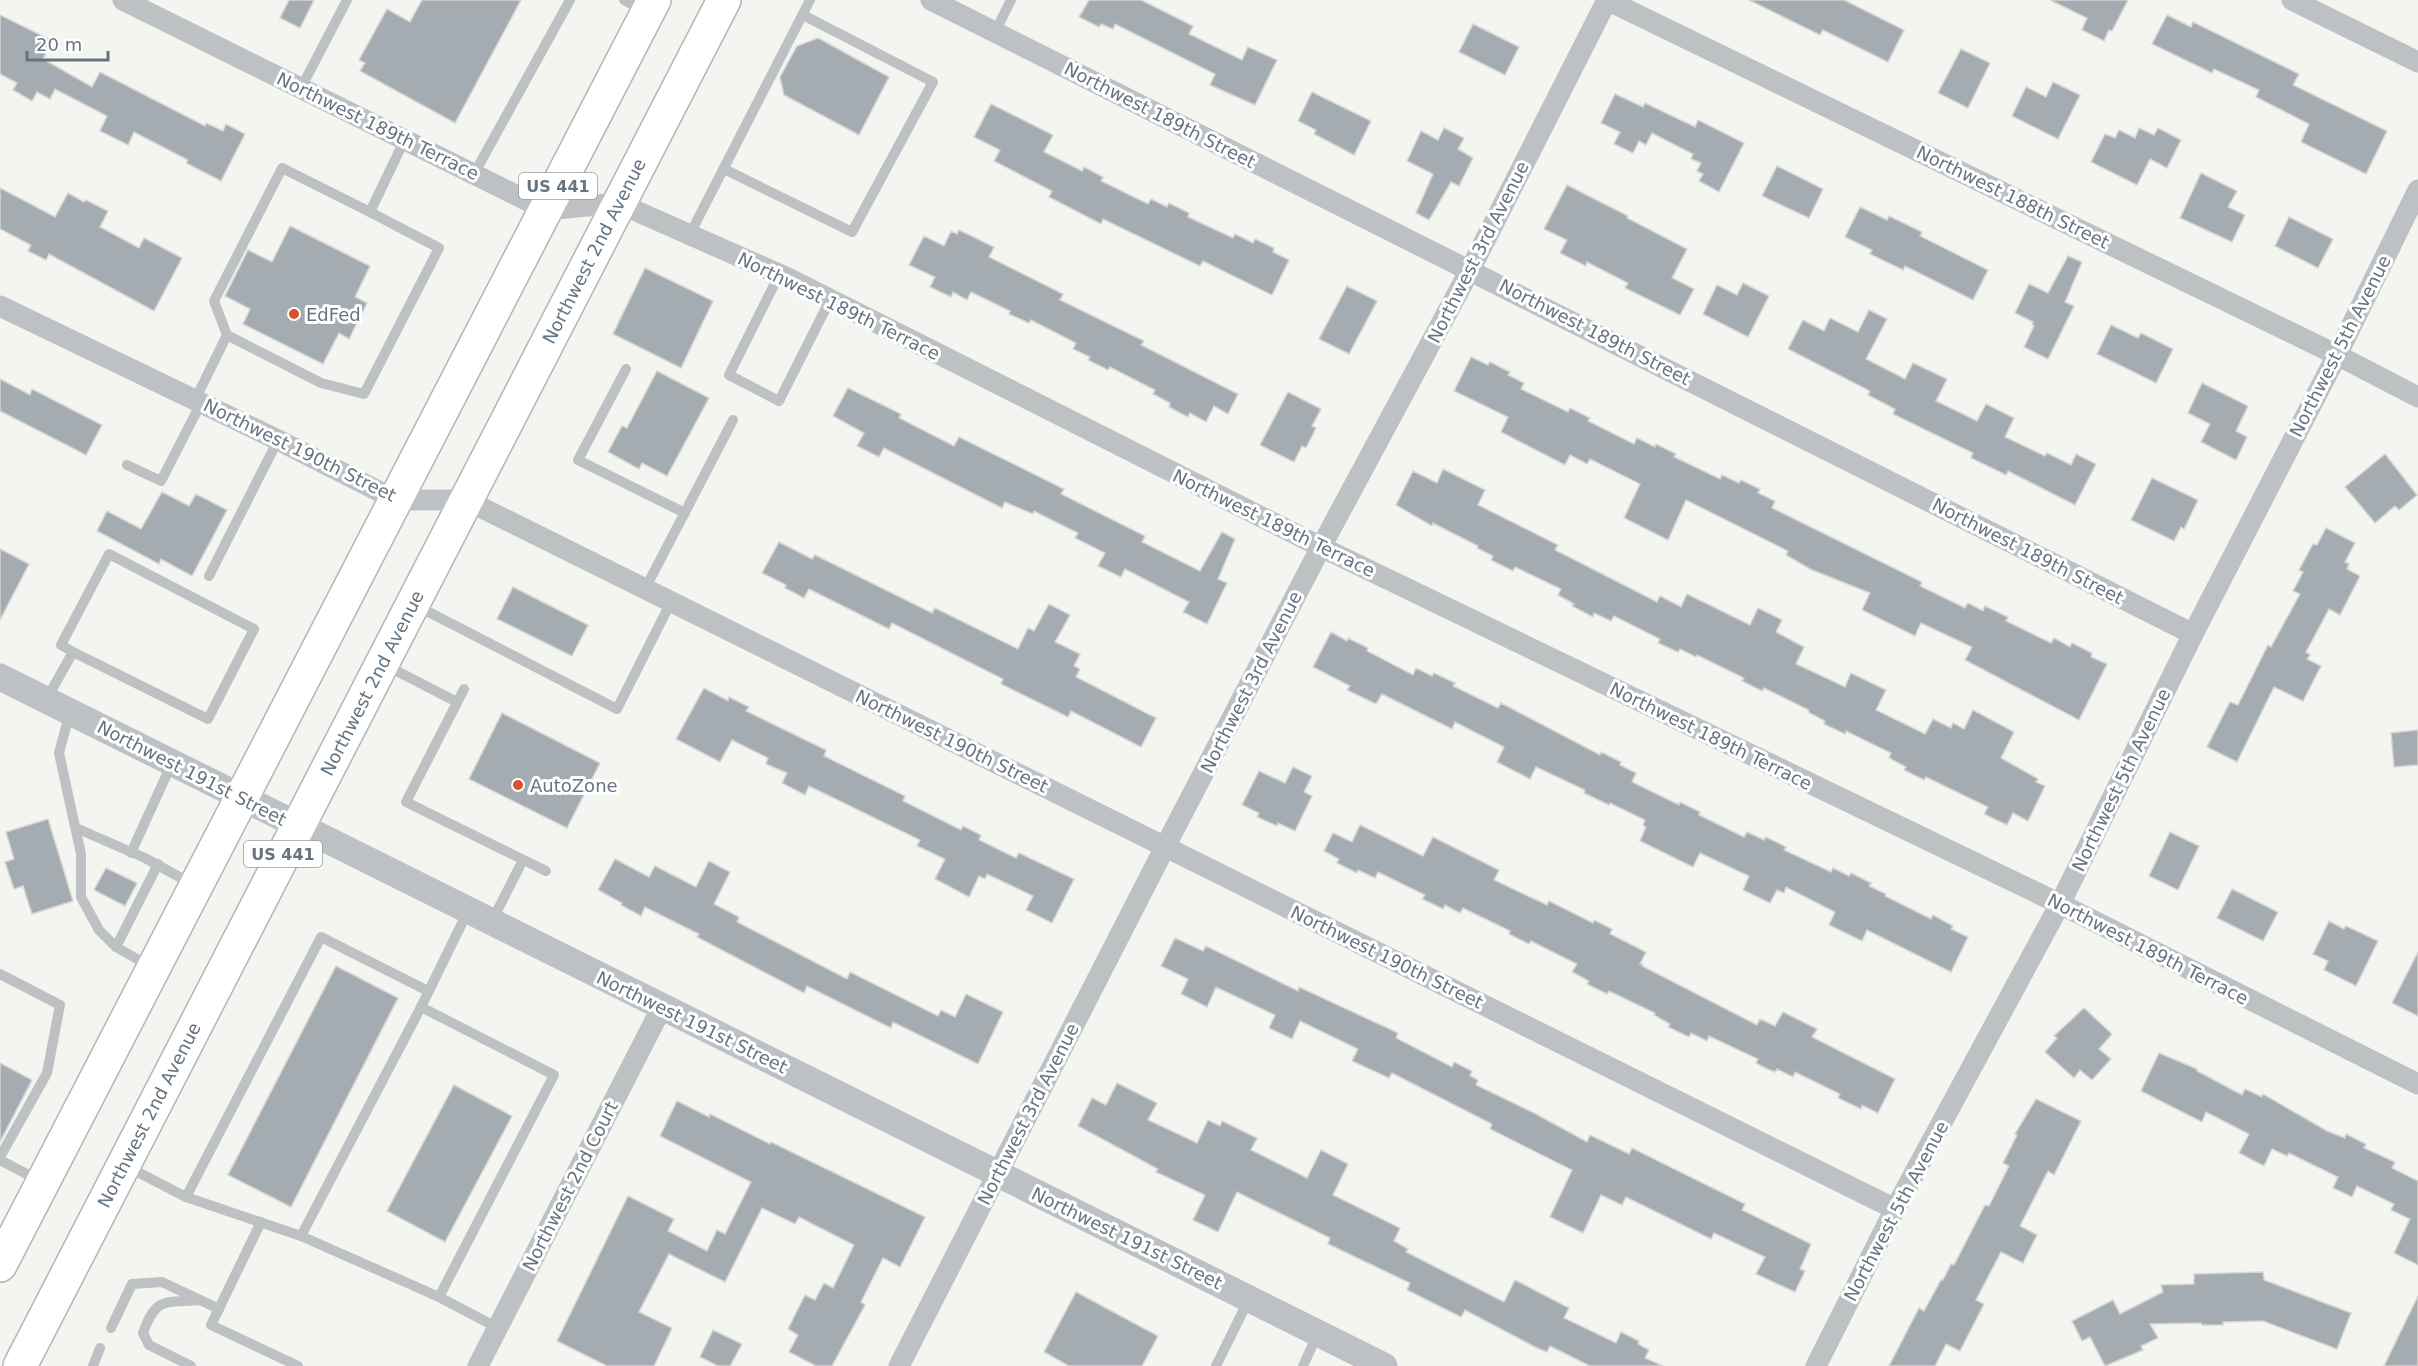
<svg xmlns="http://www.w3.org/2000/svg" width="2418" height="1366" viewBox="0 0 2418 1366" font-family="'DejaVu Sans',sans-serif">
  <rect width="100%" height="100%" fill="#f4f4f0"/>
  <g fill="#a5acb1" stroke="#d5d5d3" stroke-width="1.5">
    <polygon points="289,0 314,0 300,28 280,18"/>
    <polygon points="422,0 521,0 455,123 360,71 365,63 359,60 387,9 410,22"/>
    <polygon points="1089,0 1141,0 1193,26 1189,34 1242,60 1248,47 1277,60 1255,105 1210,85 1215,74 1115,24 1113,29 1101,24 1099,27 1079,17"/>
    <polygon points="1749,0 1844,0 1904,30 1888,62 1823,30 1820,35"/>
    <polygon points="2050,0 2128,0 2112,31 2109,30 2104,41 2082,30 2087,18"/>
    <polygon points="0,15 53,41 43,59 92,87 100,72 205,126 206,123 223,131 226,124 245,134 221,181 186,163 188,160 134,132 128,145 100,131 107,116 55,89 50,99 37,92 32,101 13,90 17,83 0,74"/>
    <polygon points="2167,15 2191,27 2193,22 2299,74 2293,85 2387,131 2366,174 2301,142 2309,124 2256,97 2259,90 2214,69 2212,73 2152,44"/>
    <polygon points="1473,24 1519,47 1505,75 1459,52"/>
    <polygon points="818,38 889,77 859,135 784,95 780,77 797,46"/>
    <polygon points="1961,49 1990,63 1968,108 1938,93"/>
    <polygon points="2053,82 2080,95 2058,139 2012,116 2026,87 2046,97"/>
    <polygon points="1312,92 1371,121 1354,155 1314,134 1316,130 1298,121"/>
    <polygon points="1615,94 1643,107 1645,103 1695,127 1698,120 1744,143 1719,192 1699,181 1703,174 1697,171 1701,163 1691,159 1693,154 1652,133 1646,145 1639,141 1633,153 1614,144 1620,132 1601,123"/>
    <polygon points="991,104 1053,135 1044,152 1082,171 1084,167 1103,177 1101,181 1148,204 1151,199 1167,207 1169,203 1189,213 1188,217 1233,238 1235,234 1253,243 1255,239 1274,248 1273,252 1289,260 1272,295 1203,261 1200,266 1103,219 1101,224 1049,197 1052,191 994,161 1000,150 974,137"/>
    <polygon points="1444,128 1464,138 1458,149 1473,158 1459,186 1451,182 1429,220 1416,213 1433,174 1407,161 1421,131 1438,140"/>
    <polygon points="2139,128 2154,135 2158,128 2181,140 2167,168 2150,159 2137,185 2091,162 2105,134 2115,138 2119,130 2135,138"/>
    <polygon points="1777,166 1823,189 1809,218 1762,196"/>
    <polygon points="2201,173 2237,191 2228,207 2245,215 2232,242 2180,218"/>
    <polygon points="1567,185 1628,216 1627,218 1687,249 1672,278 1694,289 1680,315 1625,288 1628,283 1587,262 1586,266 1560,253 1567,240 1544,229"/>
    <polygon points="0,188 55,217 68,193 84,202 86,200 108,211 100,227 139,248 144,238 182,258 154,311 49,254 46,260 28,251 31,245 0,229"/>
    <polygon points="1860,207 1887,220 1889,216 1922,232 1920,236 1988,270 1973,300 1905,266 1903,270 1870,254 1872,250 1845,237"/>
    <polygon points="2289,217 2333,239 2318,268 2275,246"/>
    <polygon points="290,226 370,266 355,297 367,303 349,339 339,333 323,364 243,324 250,309 225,296 248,250 272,262"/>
    <polygon points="959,230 994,247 989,257 1063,294 1060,300 1144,341 1141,345 1238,394 1228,414 1214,406 1206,422 1190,413 1188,417 1169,407 1170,403 1153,394 1155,390 1110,367 1108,370 1088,360 1090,357 1073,349 1076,343 1031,320 1029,323 1009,314 1010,311 971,292 967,300 953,292 951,297 930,287 935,277 909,265 924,236 944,246 951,231 957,234"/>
    <polygon points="2068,256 2082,262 2065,302 2074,306 2048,359 2024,347 2034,326 2032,325 2033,322 2015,313 2029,284 2048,293"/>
    <polygon points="645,268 713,301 681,368 613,334"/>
    <polygon points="1743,283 1769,296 1748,337 1703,314 1717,285 1737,295"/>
    <polygon points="1347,286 1377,301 1349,354 1319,339"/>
    <polygon points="1869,310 1887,319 1866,359 1905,379 1913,363 1947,379 1936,401 1977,421 1986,404 2014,418 2005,437 2045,456 2047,453 2071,465 2076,454 2096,464 2075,505 2008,471 2006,475 1971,458 1973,453 1893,414 1895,409 1868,395 1870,391 1788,349 1803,320 1824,331 1830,318 1858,332"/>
    <polygon points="2111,325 2138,338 2141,333 2173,349 2156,383 2097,354"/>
    <polygon points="1471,357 1488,365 1490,362 1510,372 1508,375 1524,383 1521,389 1568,412 1570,408 1590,418 1588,421 1634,444 1637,438 1655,447 1656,444 1676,454 1674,457 1720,479 1722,475 1739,483 1741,480 1760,489 1758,493 1775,501 1772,508 1922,582 1920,586 1965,608 1968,603 1983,611 1985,606 2008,617 2006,621 2051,643 2054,638 2070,647 2072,643 2092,653 2091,657 2107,664 2079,720 1965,660 1972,647 1921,623 1915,636 1862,610 1870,593 1810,569 1786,555 1788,551 1686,500 1668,540 1624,518 1640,484 1590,459 1587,464 1570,455 1565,465 1501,432 1508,417 1454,391"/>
    <polygon points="657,371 709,398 667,476 642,463 639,469 608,452 622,426 627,428"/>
    <polygon points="0,379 30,395 32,389 102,425 86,455 0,411"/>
    <polygon points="2202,383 2248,406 2236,431 2247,437 2236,460 2201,442 2210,424 2188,413"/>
    <polygon points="848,388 901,414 899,418 954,446 959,437 1064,489 1061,494 1145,536 1142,542 1200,571 1222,532 1235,539 1218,579 1227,583 1207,624 1183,612 1189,602 1125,569 1121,577 1098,566 1105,553 1075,538 1078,533 1034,511 1033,514 1005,502 1002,508 884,448 879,457 857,446 864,433 833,416"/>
    <polygon points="1288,392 1321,409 1312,426 1316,428 1306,448 1302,446 1294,462 1260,445"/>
    <polygon points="2385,454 2417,495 2399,510 2395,506 2375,523 2345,487"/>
    <polygon points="1443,469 1485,490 1478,505 1558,545 1555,550 1657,602 1660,596 1681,607 1687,594 1750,625 1758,608 1782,620 1776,632 1804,647 1796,664 1845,687 1851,673 1886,690 1876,710 1925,734 1933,719 1951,728 1953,723 1964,729 1973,710 2014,732 2001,758 2038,779 2036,782 2045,786 2028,821 2013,813 2007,825 1984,814 1988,807 1926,777 1924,780 1904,770 1906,767 1889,758 1891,753 1846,731 1845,734 1824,724 1825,721 1808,712 1809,710 1764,688 1762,691 1742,681 1744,678 1697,655 1696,657 1680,649 1678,652 1658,643 1660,639 1614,616 1611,621 1594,613 1593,617 1572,606 1574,604 1558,595 1561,589 1515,567 1513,571 1491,560 1493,556 1477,548 1478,546 1433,523 1432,526 1396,505 1413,471 1437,483"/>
    <polygon points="2152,478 2198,500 2184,529 2181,527 2174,541 2131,520"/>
    <polygon points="162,492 189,506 196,494 227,510 192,576 161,559 159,564 97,531 107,511 141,529"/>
    <polygon points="2326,528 2355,543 2345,562 2349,564 2347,569 2360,576 2340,615 2329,609 2306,652 2310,655 2307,659 2321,666 2303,701 2274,687 2237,762 2207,747 2230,702 2238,705 2268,645 2271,647 2300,594 2293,591 2303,572 2299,570 2313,544 2317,545"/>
    <polygon points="779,542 812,559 815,555 932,613 935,608 1018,649 1028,628 1034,631 1049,604 1070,615 1055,642 1080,654 1074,666 1080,669 1076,677 1156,718 1141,747 1071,711 1068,717 1001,684 1003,679 892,623 889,629 809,589 804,598 785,588 786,585 762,573"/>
    <polygon points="0,549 29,564 0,620"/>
    <polygon points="513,587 588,625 572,656 497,619"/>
    <polygon points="1331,632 1347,641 1348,638 1368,648 1367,651 1413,675 1416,668 1432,676 1434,673 1455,683 1453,686 1498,708 1501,703 1600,755 1601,752 1621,762 1620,765 1636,773 1632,782 1679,805 1680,802 1700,812 1699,815 1744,837 1747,832 1764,840 1766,837 1786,847 1784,850 1831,872 1833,868 1849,876 1851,873 1871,883 1869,886 1886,894 1885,896 1931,919 1933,915 1953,926 1951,929 1968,937 1951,972 1867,930 1862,941 1829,925 1835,912 1786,887 1784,893 1777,890 1770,903 1743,890 1749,876 1700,853 1693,867 1640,841 1646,827 1643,825 1645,820 1610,803 1609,805 1584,793 1585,790 1536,767 1530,779 1497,762 1504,747 1455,722 1452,729 1382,694 1376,704 1347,690 1350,686 1313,667"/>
    <polygon points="704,688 728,701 729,697 749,707 746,711 826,750 824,756 905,796 903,801 961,830 963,826 981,835 979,840 1016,858 1019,853 1074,879 1052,923 1026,910 1033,896 987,874 985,879 979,876 969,897 935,879 945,859 917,846 920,840 809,786 805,795 782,783 787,773 766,764 768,758 732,740 720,762 676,739"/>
    <polygon points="502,713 600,763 567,828 469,779"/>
    <polygon points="2418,730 2418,765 2394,767 2391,733"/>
    <polygon points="1293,767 1312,776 1304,792 1312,796 1295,831 1278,823 1277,826 1257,817 1259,813 1242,805 1259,771 1285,783"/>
    <polygon points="48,819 73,901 32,914 23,886 14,889 5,862 14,859 6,832"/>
    <polygon points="1360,825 1423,856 1433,837 1499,870 1494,880 1547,905 1549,901 1593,923 1594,920 1612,929 1610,934 1646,952 1640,964 1643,964 1642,966 1757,1025 1760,1019 1775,1026 1783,1012 1817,1029 1812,1037 1895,1079 1878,1113 1862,1105 1861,1109 1838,1098 1840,1094 1795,1072 1793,1077 1777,1069 1775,1072 1765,1068 1756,1063 1758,1059 1709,1036 1707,1041 1691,1033 1689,1037 1668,1027 1670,1024 1654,1015 1655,1013 1609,991 1607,994 1587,984 1589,981 1572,972 1577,964 1531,941 1529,944 1509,934 1510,931 1463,908 1460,913 1445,905 1443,909 1422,899 1425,895 1378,872 1375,878 1358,870 1357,873 1337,863 1339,859 1324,851 1333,833 1352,842"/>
    <polygon points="2170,832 2199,846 2178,890 2149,876"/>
    <polygon points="615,859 649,877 655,866 696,887 709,861 730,872 714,904 739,917 737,922 847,979 850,972 938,1016 941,1010 955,1017 966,994 1003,1012 978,1064 893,1022 891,1028 807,986 804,993 697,937 699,934 645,907 641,916 621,905 622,903 598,890"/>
    <polygon points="106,868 137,883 125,906 94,890"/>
    <polygon points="2232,889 2278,912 2263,941 2217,918"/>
    <polygon points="2329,921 2344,929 2346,926 2378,941 2356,986 2324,970 2328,961 2313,954"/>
    <polygon points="1175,938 1203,951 1206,946 1298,991 1299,987 1398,1033 1396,1038 1452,1067 1454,1062 1472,1071 1470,1076 1478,1080 1476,1085 1534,1113 1587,1142 1590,1135 1629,1154 1632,1148 1745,1204 1742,1210 1811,1244 1800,1269 1805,1271 1795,1292 1756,1274 1765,1257 1714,1233 1711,1239 1626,1197 1622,1205 1601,1195 1583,1233 1550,1217 1572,1170 1490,1129 1492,1124 1392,1073 1389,1078 1352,1061 1358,1049 1300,1021 1292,1039 1269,1028 1275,1015 1216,987 1207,1007 1181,994 1188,979 1161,966"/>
    <polygon points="2418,952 2418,1016 2392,1003"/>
    <polygon points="336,966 398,998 291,1207 228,1175"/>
    <polygon points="2084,1008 2112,1034 2099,1049 2111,1059 2092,1080 2080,1070 2074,1078 2045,1052 2057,1038 2054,1036"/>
    <polygon points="2159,1053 2197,1069 2197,1071 2242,1095 2245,1089 2262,1097 2263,1094 2327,1131 2345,1138 2346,1134 2366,1144 2364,1148 2395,1162 2392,1168 2418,1181 2418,1265 2394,1253 2410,1219 2391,1210 2394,1204 2357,1186 2352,1197 2333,1188 2338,1177 2289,1153 2287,1156 2272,1149 2264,1166 2239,1153 2249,1134 2206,1112 2202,1122 2141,1091"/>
    <polygon points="0,1063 32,1080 0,1142"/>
    <polygon points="1117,1083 1157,1103 1148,1120 1197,1143 1208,1120 1220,1126 1222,1121 1257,1138 1251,1150 1307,1178 1321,1150 1348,1164 1333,1195 1400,1228 1394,1241 1408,1249 1406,1252 1504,1302 1515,1280 1569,1308 1564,1318 1616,1343 1621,1332 1639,1341 1638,1344 1649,1350 1645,1358 1663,1366 1590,1366 1550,1346 1547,1352 1537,1348 1465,1310 1461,1317 1407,1290 1410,1283 1328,1244 1330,1238 1237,1192 1218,1232 1193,1220 1205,1195 1156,1172 1158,1169 1078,1126 1092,1098 1106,1105"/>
    <polygon points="454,1085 512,1116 445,1242 387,1211"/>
    <polygon points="2036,1099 2081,1121 2054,1175 2048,1171 2020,1226 2037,1235 2023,1263 2001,1252 1976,1300 1984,1304 1960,1351 1946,1344 1935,1366 1889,1366 1919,1308 1924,1311 1941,1280 1943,1280 1951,1264 1954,1265 1985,1205 1989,1206 2009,1166 2003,1163 2017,1135 2015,1134"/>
    <polygon points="677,1101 709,1117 710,1114 770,1144 771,1142 925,1217 900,1267 883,1258 861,1302 865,1305 832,1366 816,1366 789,1352 798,1335 788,1329 805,1295 815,1300 824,1283 833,1288 854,1245 799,1217 795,1224 762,1208 725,1282 669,1254 639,1312 672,1328 654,1366 607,1366 557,1341 628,1196 674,1219 668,1231 707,1251 717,1230 725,1234 751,1182 660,1136"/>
    <polygon points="2263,1272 2264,1280 2351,1313 2337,1349 2263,1321 2223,1322 2223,1325 2202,1325 2201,1323 2150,1324 2158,1338 2141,1346 2143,1350 2105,1366 2090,1337 2082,1341 2072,1321 2113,1300 2120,1314 2163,1292 2161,1285 2194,1284 2194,1274"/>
    <polygon points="1076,1292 1158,1336 1142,1366 1069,1366 1044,1352"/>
    <polygon points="2418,1296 2418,1366 2384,1366"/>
    <polygon points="713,1330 742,1344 730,1366 718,1366 700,1357"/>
  </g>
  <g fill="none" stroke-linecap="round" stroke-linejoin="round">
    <g stroke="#b1b5b8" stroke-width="36">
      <g id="primary">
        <polyline points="0,1265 654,0"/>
        <polyline points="20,1366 724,0"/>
      </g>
    </g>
    <g stroke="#bdc1c4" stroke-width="10">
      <polyline points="624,0 645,11"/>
      <polyline points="995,32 1011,0"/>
      <polyline points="301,88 347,0"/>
      <polyline points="724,169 852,232 933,82 803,15"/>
      <polyline points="474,174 570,0"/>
      <polyline points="689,236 810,0"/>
      <polyline points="779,275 729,375 779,401 830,300"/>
      <polyline points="227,335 214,301 282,168 370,212"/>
      <polyline points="626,369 578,460 685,513"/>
      <polyline points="195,400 227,335 321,383 364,394 439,248 370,212 405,139"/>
      <polyline points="127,465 161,481 201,403"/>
      <polyline points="209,576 278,440"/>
      <polyline points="645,589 733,420"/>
      <polyline points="415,605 617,709 671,602"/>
      <polyline points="385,665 457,702"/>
      <polyline points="464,689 406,802 546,871"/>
      <polyline points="46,700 73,652 61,645 109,554 254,629 208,719 73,652"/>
      <polyline points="70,712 59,753 81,854 81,897 99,930 116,947 151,967"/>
      <polyline points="76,828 145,858 192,884"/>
      <polyline points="131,853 172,763"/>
      <polyline points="468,911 421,1007 554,1075 439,1297 498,1328"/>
      <polyline points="492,921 523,860"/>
      <polyline points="116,947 158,864"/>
      <polyline points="0,974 60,1005 47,1073 0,1157"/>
      <polyline points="0,1160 40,1181"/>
      <polyline points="126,1166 186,1197 301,1236 421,1007"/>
      <polyline points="186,1197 321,937 428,991"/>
      <polyline points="261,1222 211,1325 298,1366"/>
      <polyline points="301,1236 439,1297"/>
      <polyline points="111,1328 132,1284 162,1282 219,1309"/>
      <polyline points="93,1366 100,1348"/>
      <path d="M191 1366 149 1345 143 1333C156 1296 165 1303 200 1300"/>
      <polyline points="1216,1366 1249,1299"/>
      <polyline points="1303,1366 1318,1333"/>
    </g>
    <g stroke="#bdc1c4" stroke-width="21">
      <polyline points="123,0 546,210 618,203 788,278 1321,547 2060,904 2418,1084"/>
      <polyline points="931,0 2193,634"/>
      <polyline points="1607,0 2337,355 2418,397"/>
      <polyline points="2292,0 2418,62"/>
      <polyline points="0,306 278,440 396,500 466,500 1895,1209"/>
      <polyline points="478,1366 662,1007"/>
      <polyline points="899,1366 1165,847 1321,547 1470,270 1607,0"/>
      <polyline points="1816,1366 1895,1209 2060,904 2193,634 2337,355 2418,190"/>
    </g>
    <polyline stroke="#bdc1c4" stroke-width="27" points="0,677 1384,1366"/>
    <use href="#primary" stroke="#fff" stroke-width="33"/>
  </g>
  <g fill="#d7512e" stroke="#fff" stroke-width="2">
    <circle cx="294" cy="314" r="6"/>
    <circle cx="518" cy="785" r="6"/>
  </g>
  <g text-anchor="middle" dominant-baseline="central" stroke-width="6" stroke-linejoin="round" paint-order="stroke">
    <g fill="#fff" stroke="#939ea6" stroke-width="1.5">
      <rect x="519" y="173" width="78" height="26" rx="4.5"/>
      <rect x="244" y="841" width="78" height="26" rx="4.5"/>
    </g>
    <g font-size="16" font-weight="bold" fill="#657480">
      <text x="558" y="186">US 441</text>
      <text x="283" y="854">US 441</text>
    </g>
    <g font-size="18" fill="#657480" stroke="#fff">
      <text transform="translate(1160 115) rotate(27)">Northwest 189th Street</text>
      <text transform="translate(378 126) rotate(26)">Northwest 189th Terrace</text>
      <text transform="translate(2013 197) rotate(26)">Northwest 188th Street</text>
      <text transform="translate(594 251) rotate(-63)">Northwest 2nd Avenue</text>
      <text transform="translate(1478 252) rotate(-63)">Northwest 3rd Avenue</text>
      <text transform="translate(839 306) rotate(26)">Northwest 189th Terrace</text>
      <text transform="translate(1595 332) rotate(27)">Northwest 189th Street</text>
      <text transform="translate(2340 346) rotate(-63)">Northwest 5th Avenue</text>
      <text transform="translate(300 450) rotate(26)">Northwest 190th Street</text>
      <text transform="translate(1274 523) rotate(26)">Northwest 189th Terrace</text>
      <text transform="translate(2028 551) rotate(27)">Northwest 189th Street</text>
      <text transform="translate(1251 682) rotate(-63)">Northwest 3rd Avenue</text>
      <text transform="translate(372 683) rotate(-63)">Northwest 2nd Avenue</text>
      <text transform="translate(1711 736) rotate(26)">Northwest 189th Terrace</text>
      <text transform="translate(952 741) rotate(26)">Northwest 190th Street</text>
      <text transform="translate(192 773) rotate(27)">Northwest 191st Street</text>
      <text transform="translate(2121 780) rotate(-64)">Northwest 5th Avenue</text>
      <text transform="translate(2148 949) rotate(27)">Northwest 189th Terrace</text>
      <text transform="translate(1387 957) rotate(26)">Northwest 190th Street</text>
      <text transform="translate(692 1022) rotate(26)">Northwest 191st Street</text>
      <text transform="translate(1028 1114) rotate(-63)">Northwest 3rd Avenue</text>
      <text transform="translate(149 1115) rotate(-63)">Northwest 2nd Avenue</text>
      <text transform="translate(570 1186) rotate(-63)">Northwest 2nd Court</text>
      <text transform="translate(1896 1211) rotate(-62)">Northwest 5th Avenue</text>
      <text transform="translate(1127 1238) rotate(26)">Northwest 191st Street</text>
    </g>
    <g font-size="18" fill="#657480" stroke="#fff" text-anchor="start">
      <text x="306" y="314">EdFed</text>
      <text x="530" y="785">AutoZone</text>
    </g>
  </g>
  <path d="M27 51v9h81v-9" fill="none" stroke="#657480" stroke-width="3"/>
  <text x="36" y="51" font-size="18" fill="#657480" stroke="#ffffff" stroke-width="4.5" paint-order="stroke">20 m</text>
</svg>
